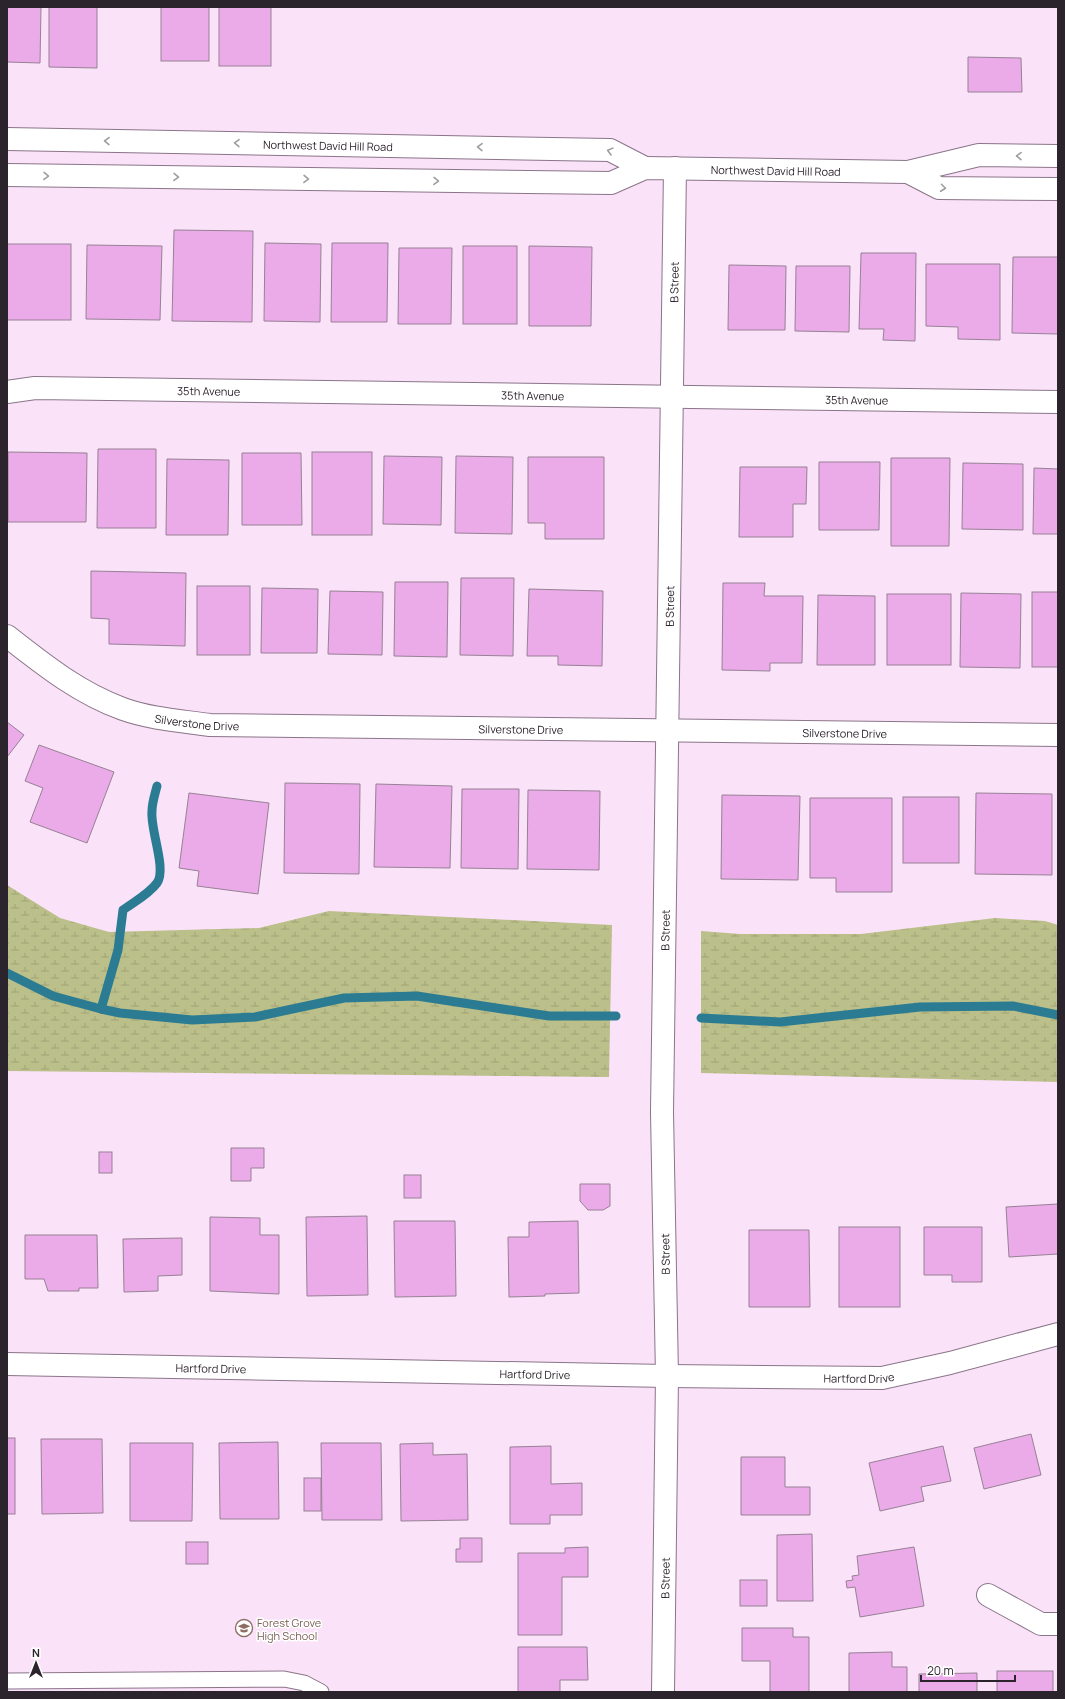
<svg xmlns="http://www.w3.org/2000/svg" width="1065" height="1699" viewBox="0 0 1065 1699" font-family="Manrope,sans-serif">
  <defs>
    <pattern id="wetland-marsh" width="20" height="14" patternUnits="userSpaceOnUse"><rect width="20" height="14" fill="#bbbf89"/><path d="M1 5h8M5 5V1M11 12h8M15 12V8" fill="none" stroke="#a1a476"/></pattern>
  </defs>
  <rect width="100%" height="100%" fill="#fae2f9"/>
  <g fill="url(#wetland-marsh)">
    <polygon points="7,885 60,918 109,932 259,928 329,911 612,925 609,1077 7,1071"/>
    <polygon points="995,918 1045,921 1058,925 1058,1082 701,1073 701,931 740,934 861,934"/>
  </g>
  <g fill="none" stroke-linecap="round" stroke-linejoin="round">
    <g stroke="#2b7c92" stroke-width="9">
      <polyline points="7,973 53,996 101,1009 120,1013 192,1020 255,1017 344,998 417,996 549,1016 616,1016"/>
      <path d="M101 1009 118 950 123 910C134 902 149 894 157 883 167 869 150 830 152 811 152 803 155 794 157 786"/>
      <polyline points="701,1018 780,1022 920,1007 1013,1006 1058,1015"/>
    </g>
  </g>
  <g fill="#eaabe8" stroke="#978195">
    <polygon points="7,7 41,7 40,63 7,62"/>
    <polygon points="49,7 97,7 97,68 49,67"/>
    <rect x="161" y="7" width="48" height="54"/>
    <rect x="219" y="7" width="52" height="59"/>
    <polygon points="968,57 1021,58 1022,92 968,92"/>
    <polygon points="174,230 253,231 252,322 172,321"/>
    <polygon points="265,243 321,244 320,322 264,321"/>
    <polygon points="332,243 388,243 387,322 331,322"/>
    <rect x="7" y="244" width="64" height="76"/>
    <polygon points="87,245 162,246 160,320 86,319"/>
    <rect x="463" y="246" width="54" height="78"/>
    <polygon points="529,246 592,247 591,326 529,326"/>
    <polygon points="399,248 452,248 451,324 398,324"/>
    <polygon points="861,253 916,253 915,341 883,340 884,329 859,329"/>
    <polygon points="1013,257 1058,257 1058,334 1012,333"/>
    <polygon points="926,264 1000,264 1000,340 958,339 958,327 926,326"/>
    <polygon points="729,265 786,266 785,330 728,330"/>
    <polygon points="796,266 850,266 849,332 795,331"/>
    <polygon points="98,449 156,449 156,528 97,528"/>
    <polygon points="8,452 87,453 86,522 8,522"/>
    <rect x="312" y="452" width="60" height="83"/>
    <polygon points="242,453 301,453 302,525 242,525"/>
    <polygon points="384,456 442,457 441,525 383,524"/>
    <polygon points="456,456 513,457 512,534 455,533"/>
    <polygon points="528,457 604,457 604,539 545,539 545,523 528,523"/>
    <polygon points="891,458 950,458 949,546 891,546"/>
    <polygon points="167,459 229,460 228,535 166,535"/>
    <polygon points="819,462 880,462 879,530 819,530"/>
    <polygon points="963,463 1023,464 1023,530 962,529"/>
    <polygon points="740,467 807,467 806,504 793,504 793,537 739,537"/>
    <polygon points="1034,468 1058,469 1058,534 1033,534"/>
    <polygon points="91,571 186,573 185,646 109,644 109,619 91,618"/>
    <polygon points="461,578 514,578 513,656 460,655"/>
    <polygon points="395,582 448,582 447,657 394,656"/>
    <polygon points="723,583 765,583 764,596 803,596 802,663 770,663 770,671 722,670"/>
    <rect x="197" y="586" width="53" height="69"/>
    <polygon points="262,588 318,589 317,653 261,653"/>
    <polygon points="529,589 603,591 602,666 558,665 558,656 527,656"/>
    <polygon points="330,591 383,592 382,655 328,654"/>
    <rect x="1032" y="592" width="26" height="75"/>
    <polygon points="961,593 1021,594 1020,668 960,667"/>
    <rect x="887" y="594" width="64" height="71"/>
    <polygon points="818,595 875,596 875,665 817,665"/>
    <polygon points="7,722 24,735 7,757"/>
    <polygon points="39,745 114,772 87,843 30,822 43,788 25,781"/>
    <polygon points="285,783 360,784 359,874 284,873"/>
    <polygon points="376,784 452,786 450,868 374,867"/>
    <polygon points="462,789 519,789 518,869 461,868"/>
    <polygon points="528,790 600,791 599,870 527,869"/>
    <polygon points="189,793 269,803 258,894 197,886 199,871 179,868"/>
    <polygon points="976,793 1052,794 1052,875 975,874"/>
    <polygon points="722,795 800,796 798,880 721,879"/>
    <rect x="903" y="797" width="56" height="66"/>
    <polygon points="810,798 892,798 892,892 836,892 836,878 810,878"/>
    <polygon points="231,1148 264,1148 264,1168 251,1168 251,1181 231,1181"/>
    <rect x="99" y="1152" width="13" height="21"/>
    <rect x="404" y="1175" width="17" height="23"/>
    <polygon points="580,1184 610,1184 610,1206 603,1210 588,1210 580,1201"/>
    <polygon points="1058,1204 1058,1254 1009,1257 1006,1207"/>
    <polygon points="367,1216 368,1295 307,1296 306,1217"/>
    <polygon points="210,1217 260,1218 260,1235 279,1235 279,1294 210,1291"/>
    <polygon points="394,1221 455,1221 456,1296 395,1297"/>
    <polygon points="578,1221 579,1293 545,1294 545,1296 509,1297 508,1237 529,1237 529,1222"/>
    <rect x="839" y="1227" width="61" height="80"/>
    <polygon points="924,1227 982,1227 982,1282 952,1282 952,1275 924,1275"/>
    <polygon points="749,1230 809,1230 810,1307 749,1307"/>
    <polygon points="25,1235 97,1235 98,1288 79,1288 79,1291 48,1291 44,1279 25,1279"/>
    <polygon points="182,1238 182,1275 158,1276 158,1291 124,1292 123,1239"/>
    <polygon points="1031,1434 1041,1475 984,1489 974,1448"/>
    <rect x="7" y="1438" width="8" height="76"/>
    <polygon points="41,1439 102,1439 103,1513 42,1514"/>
    <polygon points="278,1442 279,1519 220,1519 219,1443"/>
    <polygon points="130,1443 193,1443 192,1521 130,1521"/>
    <polygon points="321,1443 381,1443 382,1520 322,1520"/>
    <polygon points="433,1443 433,1455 467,1454 468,1520 401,1521 400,1444"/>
    <polygon points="551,1446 551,1484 582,1483 582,1515 550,1515 550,1524 510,1524 510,1447"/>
    <polygon points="943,1446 951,1481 921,1487 924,1501 880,1511 869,1463"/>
    <polygon points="741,1457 785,1457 785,1487 810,1487 810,1515 741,1515"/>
    <rect x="304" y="1478" width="17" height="33"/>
    <polygon points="812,1534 813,1601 777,1601 777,1535"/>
    <polygon points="460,1538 482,1538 482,1562 456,1562 456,1549 460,1549"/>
    <rect x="186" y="1542" width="22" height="22"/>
    <polygon points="588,1547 588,1577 562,1577 562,1635 518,1635 518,1553 565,1553 565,1548"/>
    <polygon points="914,1547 924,1606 860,1617 855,1587 847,1588 846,1581 853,1580 852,1576 859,1575 857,1556"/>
    <rect x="740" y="1580" width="27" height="26"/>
    <polygon points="742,1628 793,1628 793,1637 809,1637 809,1692 770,1692 770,1661 742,1661"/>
    <polygon points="518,1647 587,1647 588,1680 560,1680 560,1692 518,1692"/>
    <polygon points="892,1652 892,1667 907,1667 907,1692 849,1692 849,1653"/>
    <rect x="997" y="1671" width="56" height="21"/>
    <polygon points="977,1673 977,1692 919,1692 919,1674"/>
  </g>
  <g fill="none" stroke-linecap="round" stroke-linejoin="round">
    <g stroke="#8a7589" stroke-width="17">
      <polyline id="lane" points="7,1681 284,1679 304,1683 321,1692"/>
    </g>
    <g stroke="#8a7589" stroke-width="24">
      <g id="street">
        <path id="s1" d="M7 392 35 388 1058 402"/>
        <path id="s2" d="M7 636C44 665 79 693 123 709 151 719 182 721 210 725L1058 735"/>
        <path id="s3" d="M7 1364 667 1376 882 1378 950 1363 1058 1334"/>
        <polyline points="988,1595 1041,1624 1058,1624"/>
        <path id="s4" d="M663 1692 667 1376 662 1112 675 168"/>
      </g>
    </g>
    <g stroke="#8a7589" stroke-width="24">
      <g id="secondary">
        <path id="s5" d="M7 139 610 150 645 168"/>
        <polyline points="908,172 939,188 1058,189"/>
        <path id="s6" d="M7 175 611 183 645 168 908 172 979 155 1058 156"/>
      </g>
    </g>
    <use href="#lane" stroke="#fff" stroke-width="15"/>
    <use href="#street" stroke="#fff" stroke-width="22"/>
    <use href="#secondary" stroke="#fff" stroke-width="22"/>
  </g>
  <defs><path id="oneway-chevron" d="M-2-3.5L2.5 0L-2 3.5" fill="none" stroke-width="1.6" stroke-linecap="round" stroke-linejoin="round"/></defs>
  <g stroke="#a09ca0">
    <use href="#oneway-chevron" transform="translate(107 141) rotate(-179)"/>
    <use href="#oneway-chevron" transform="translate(237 143) rotate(-179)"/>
    <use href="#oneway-chevron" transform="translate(480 147) rotate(-179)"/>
    <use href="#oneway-chevron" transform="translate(610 151) rotate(-165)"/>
    <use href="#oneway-chevron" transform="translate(1019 156) rotate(-179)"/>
    <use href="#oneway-chevron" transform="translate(46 176) rotate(1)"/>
    <use href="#oneway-chevron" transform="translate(176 177) rotate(1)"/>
    <use href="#oneway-chevron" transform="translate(306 179) rotate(1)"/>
    <use href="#oneway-chevron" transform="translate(436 181) rotate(1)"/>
    <use href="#oneway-chevron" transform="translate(943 188) rotate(7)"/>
  </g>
  <defs>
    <g id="school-ring" transform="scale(0.9)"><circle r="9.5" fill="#fff" stroke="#8d6e63" stroke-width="1.5"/><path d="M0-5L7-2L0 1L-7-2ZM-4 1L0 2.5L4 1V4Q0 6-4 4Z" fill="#8d6e63"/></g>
  </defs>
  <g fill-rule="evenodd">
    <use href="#school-ring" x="244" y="1628"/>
  </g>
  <g text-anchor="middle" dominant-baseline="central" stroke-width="3" stroke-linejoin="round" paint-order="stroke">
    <g font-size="11" fill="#2c242c" stroke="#fff">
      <text stroke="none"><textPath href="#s5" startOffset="321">Northwest David Hill Road</textPath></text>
      <text stroke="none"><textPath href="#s6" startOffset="772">Northwest David Hill Road</textPath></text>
      <text stroke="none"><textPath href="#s4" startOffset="1410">B Street</textPath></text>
      <text stroke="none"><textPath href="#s1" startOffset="202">35th Avenue</textPath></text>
      <text stroke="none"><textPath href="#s1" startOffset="526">35th Avenue</textPath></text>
      <text stroke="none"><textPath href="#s1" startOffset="850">35th Avenue</textPath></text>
      <text stroke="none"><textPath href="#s4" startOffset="1086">B Street</textPath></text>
      <text stroke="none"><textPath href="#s2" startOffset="213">Silverstone Drive</textPath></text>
      <text stroke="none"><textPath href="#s2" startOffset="537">Silverstone Drive</textPath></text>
      <text stroke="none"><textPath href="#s2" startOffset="861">Silverstone Drive</textPath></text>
      <text stroke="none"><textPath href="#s4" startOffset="762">B Street</textPath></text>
      <text transform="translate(665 1254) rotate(-91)">B Street</text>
      <text stroke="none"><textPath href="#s3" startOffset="204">Hartford Drive</textPath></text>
      <text stroke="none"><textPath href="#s3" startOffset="528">Hartford Drive</textPath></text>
      <text stroke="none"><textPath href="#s3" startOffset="852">Hartford Drive</textPath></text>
      <text stroke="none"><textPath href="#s4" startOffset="114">B Street</textPath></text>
    </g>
    <g font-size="11" fill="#785e54" stroke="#fff" text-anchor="start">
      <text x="257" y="1622">Forest Grove<tspan x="257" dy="13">High School</tspan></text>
    </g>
  </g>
  <rect width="1065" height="1699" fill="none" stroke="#2c242c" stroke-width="16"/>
  <g transform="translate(36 1663)" stroke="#ffffff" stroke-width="3" paint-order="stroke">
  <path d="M0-3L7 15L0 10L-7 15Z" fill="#2c242c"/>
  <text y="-6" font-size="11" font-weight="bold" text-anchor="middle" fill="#2c242c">N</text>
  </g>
  <path d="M921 1675v6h94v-6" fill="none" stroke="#2c242c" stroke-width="2"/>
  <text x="927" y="1675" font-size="12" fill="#2c242c" stroke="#ffffff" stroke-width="3" paint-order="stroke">20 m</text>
</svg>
